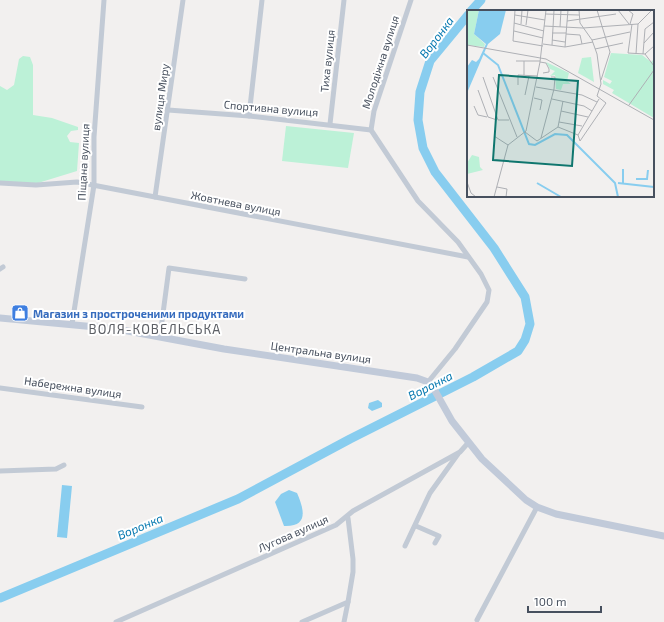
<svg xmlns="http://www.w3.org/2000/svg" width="664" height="622" viewBox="0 0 664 622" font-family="'Exo 2',sans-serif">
  <rect width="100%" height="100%" fill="#f2f0ef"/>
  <g fill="#bcf1d7">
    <polygon points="23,56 30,57 33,65 33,115 52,118 78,127 78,130 71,131 67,136 70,142 79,143 77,171 38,183 0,183 0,86 7,90 14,85 19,59"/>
    <polygon points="286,126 354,133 348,168 282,161"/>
  </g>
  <g fill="#88cdef">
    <polygon points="378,400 382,403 382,407 372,411 368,408 369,403"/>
    <polygon points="62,485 72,486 67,538 57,537"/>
    <path d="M289 490 297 493C304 509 309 527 284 526L275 502 281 494Z"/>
  </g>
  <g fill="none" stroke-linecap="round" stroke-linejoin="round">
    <g stroke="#88cdef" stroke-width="9">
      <polyline points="471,11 481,0"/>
      <polyline points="0,598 238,499 350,439 473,377 518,351 525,340 530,324 525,297 494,248 435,172 423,148 418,120 420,92 430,61 468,15"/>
    </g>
    <g stroke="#c2cad5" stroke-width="5">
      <polyline points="411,0 374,111 371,130 418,201 458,242 481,274 489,290 487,302 455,349 428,382"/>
      <polyline points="168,110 249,116 371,130"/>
      <polyline points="249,116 262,0"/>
      <polyline points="330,124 344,0"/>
      <polyline points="0,183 36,185 77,182 468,257"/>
      <polyline points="155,197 183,0"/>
      <polyline points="0,269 3,267"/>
      <polyline points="72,324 94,185 94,137 104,0"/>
      <polyline points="160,336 169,268 245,279"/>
      <polyline points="0,388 142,407"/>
      <polyline points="0,471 56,469 64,465"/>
      <polyline points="416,526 439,536 435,543"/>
      <polyline points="405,546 430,493 458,454"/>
      <polyline points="477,620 537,507"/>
      <polyline points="116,622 336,525 353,511 460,452 468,443"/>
      <polyline points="302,622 348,602 353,572 353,559 348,518"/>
      <polyline points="344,622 348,602"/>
    </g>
    <polyline stroke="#c1cad9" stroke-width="7" points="0,318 117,329 224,349 417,378 428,382 434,389 452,421 482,459 526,500 537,507 556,514 664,536"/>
  </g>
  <defs>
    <g id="shop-square" transform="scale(0.9)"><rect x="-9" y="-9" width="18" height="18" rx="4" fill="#3f7fe0" stroke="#fff"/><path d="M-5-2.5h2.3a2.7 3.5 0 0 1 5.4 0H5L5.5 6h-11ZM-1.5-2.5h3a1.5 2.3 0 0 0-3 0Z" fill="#fff"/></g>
  </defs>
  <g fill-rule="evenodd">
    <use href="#shop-square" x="20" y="313"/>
  </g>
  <g text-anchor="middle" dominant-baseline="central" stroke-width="4" stroke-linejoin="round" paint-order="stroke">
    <g font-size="11" fill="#47505e" stroke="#fff">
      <text transform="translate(327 61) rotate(-84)">Тиха вулиця</text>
      <text transform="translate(380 62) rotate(-72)">Молодіжна вулиця</text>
      <text transform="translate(160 97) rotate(-82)">вулиця Миру</text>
      <text transform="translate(271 108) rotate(5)">Спортивна вулиця</text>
      <text transform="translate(83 162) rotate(-87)">Піщана вулиця</text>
      <text transform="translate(236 203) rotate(11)">Жовтнева вулиця</text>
      <text transform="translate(321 352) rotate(8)">Центральна вулиця</text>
      <text transform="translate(73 387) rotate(8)">Набережна вулиця</text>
      <text transform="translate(293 533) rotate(-24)">Лугова вулиця</text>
    </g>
    <g font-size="11" font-weight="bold" fill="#366cbe" stroke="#fff" text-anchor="start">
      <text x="33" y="313">Магазин з простроченими продуктами</text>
    </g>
    <g font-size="12" font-style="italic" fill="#0779b0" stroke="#fff">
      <text transform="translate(436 37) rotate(-53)">Воронка</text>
      <text transform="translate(430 385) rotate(-27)">Воронка</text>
      <text transform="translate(140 526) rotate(-23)">Воронка</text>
    </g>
    <g font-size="13" letter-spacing="1" fill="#5c5f65" stroke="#fff">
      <text x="155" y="329">ВОЛЯ-КОВЕЛЬСЬКА</text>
    </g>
  </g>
  <g transform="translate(467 10)">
    <rect width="187" height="187" fill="#f2f0ef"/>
    <path d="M0 0H12L7 24 18 34 17 37 0 35ZM144 43 175 45 184 52 187 49V108L145 83 147 80 136 74V70L143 74 145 71 137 67ZM124 47 127 72 111 63 115 48ZM79 52 102 63 100 71 104 74H96L94 80 89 79 88 65 83 66 88 61 83 59ZM5 145 12 147 13 157 16 160 0 164V153Z" fill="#bcf1d7"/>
    <path d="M12 0H39L33 24 21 34 0 83V57L5 50 9 52 12 49 19 34 7 24Z" fill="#88cdef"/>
    <path fill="none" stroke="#88cdef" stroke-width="2" d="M16 43 31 55 62 134 68 135 88 124 100 125 148 173 151 187M156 159V174M169 169H180L181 160M70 173 94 187M151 173 187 177"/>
    <path fill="none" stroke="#aeb0b5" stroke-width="1" d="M48 0 46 31 76 36M130 0 143 42 134 70M151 0 162 14M161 0 166 4 163 14M78 4 112 5M48 5 78 10M100 11 149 4M47 13 77 21M54 14 55 0M165 14 161 43 178 44 187 56M59 15 61 0M77 16 116 18 171 14M93 17 94 0M47 21 76 28M85 23H99M99 24 113 25 115 34M85 30 98 32M125 30 163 22M177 33 187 22M76 34 98 37 126 32M0 35 79 49 187 110M85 35 87 0M98 37 101 0M128 39 156 33M169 44 171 14 185 0M176 44 178 19 187 12M178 44 187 36M49 51H73M73 52 79 53 82 59V62L76 63M57 65V51M16 67 31 110H42M26 67 50 127M51 75V65L71 66M69 77 115 85 130 92M11 80 21 107 30 110M58 85 62 66M67 88 75 90 73 100M85 89 117 96 125 101M162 95 187 60M7 96 11 105 20 107M94 101 121 107M92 112 115 116M91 117 96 91M58 122 70 131 91 117 111 125M111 125 113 131 139 93 130 86 134 74 130 44 125 30 113 13 112 0M111 125 132 89M27 126 41 135M74 128 87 79 88 67H84M0 172 4 183 9 187M30 177 40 179 39 187M27 187 41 135 59 121 73 52 79 0"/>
    <path fill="#0f766e" fill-opacity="0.15" stroke="#0f766e" stroke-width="2" d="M32 65 111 71 105 156 26 150Z"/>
    <rect width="187" height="187" fill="none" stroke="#47505e" stroke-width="2"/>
  </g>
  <path d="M528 606v6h73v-6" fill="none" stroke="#47505e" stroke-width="2"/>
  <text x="534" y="606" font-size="12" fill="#47505e" stroke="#ffffff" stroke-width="3" paint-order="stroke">100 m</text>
</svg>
